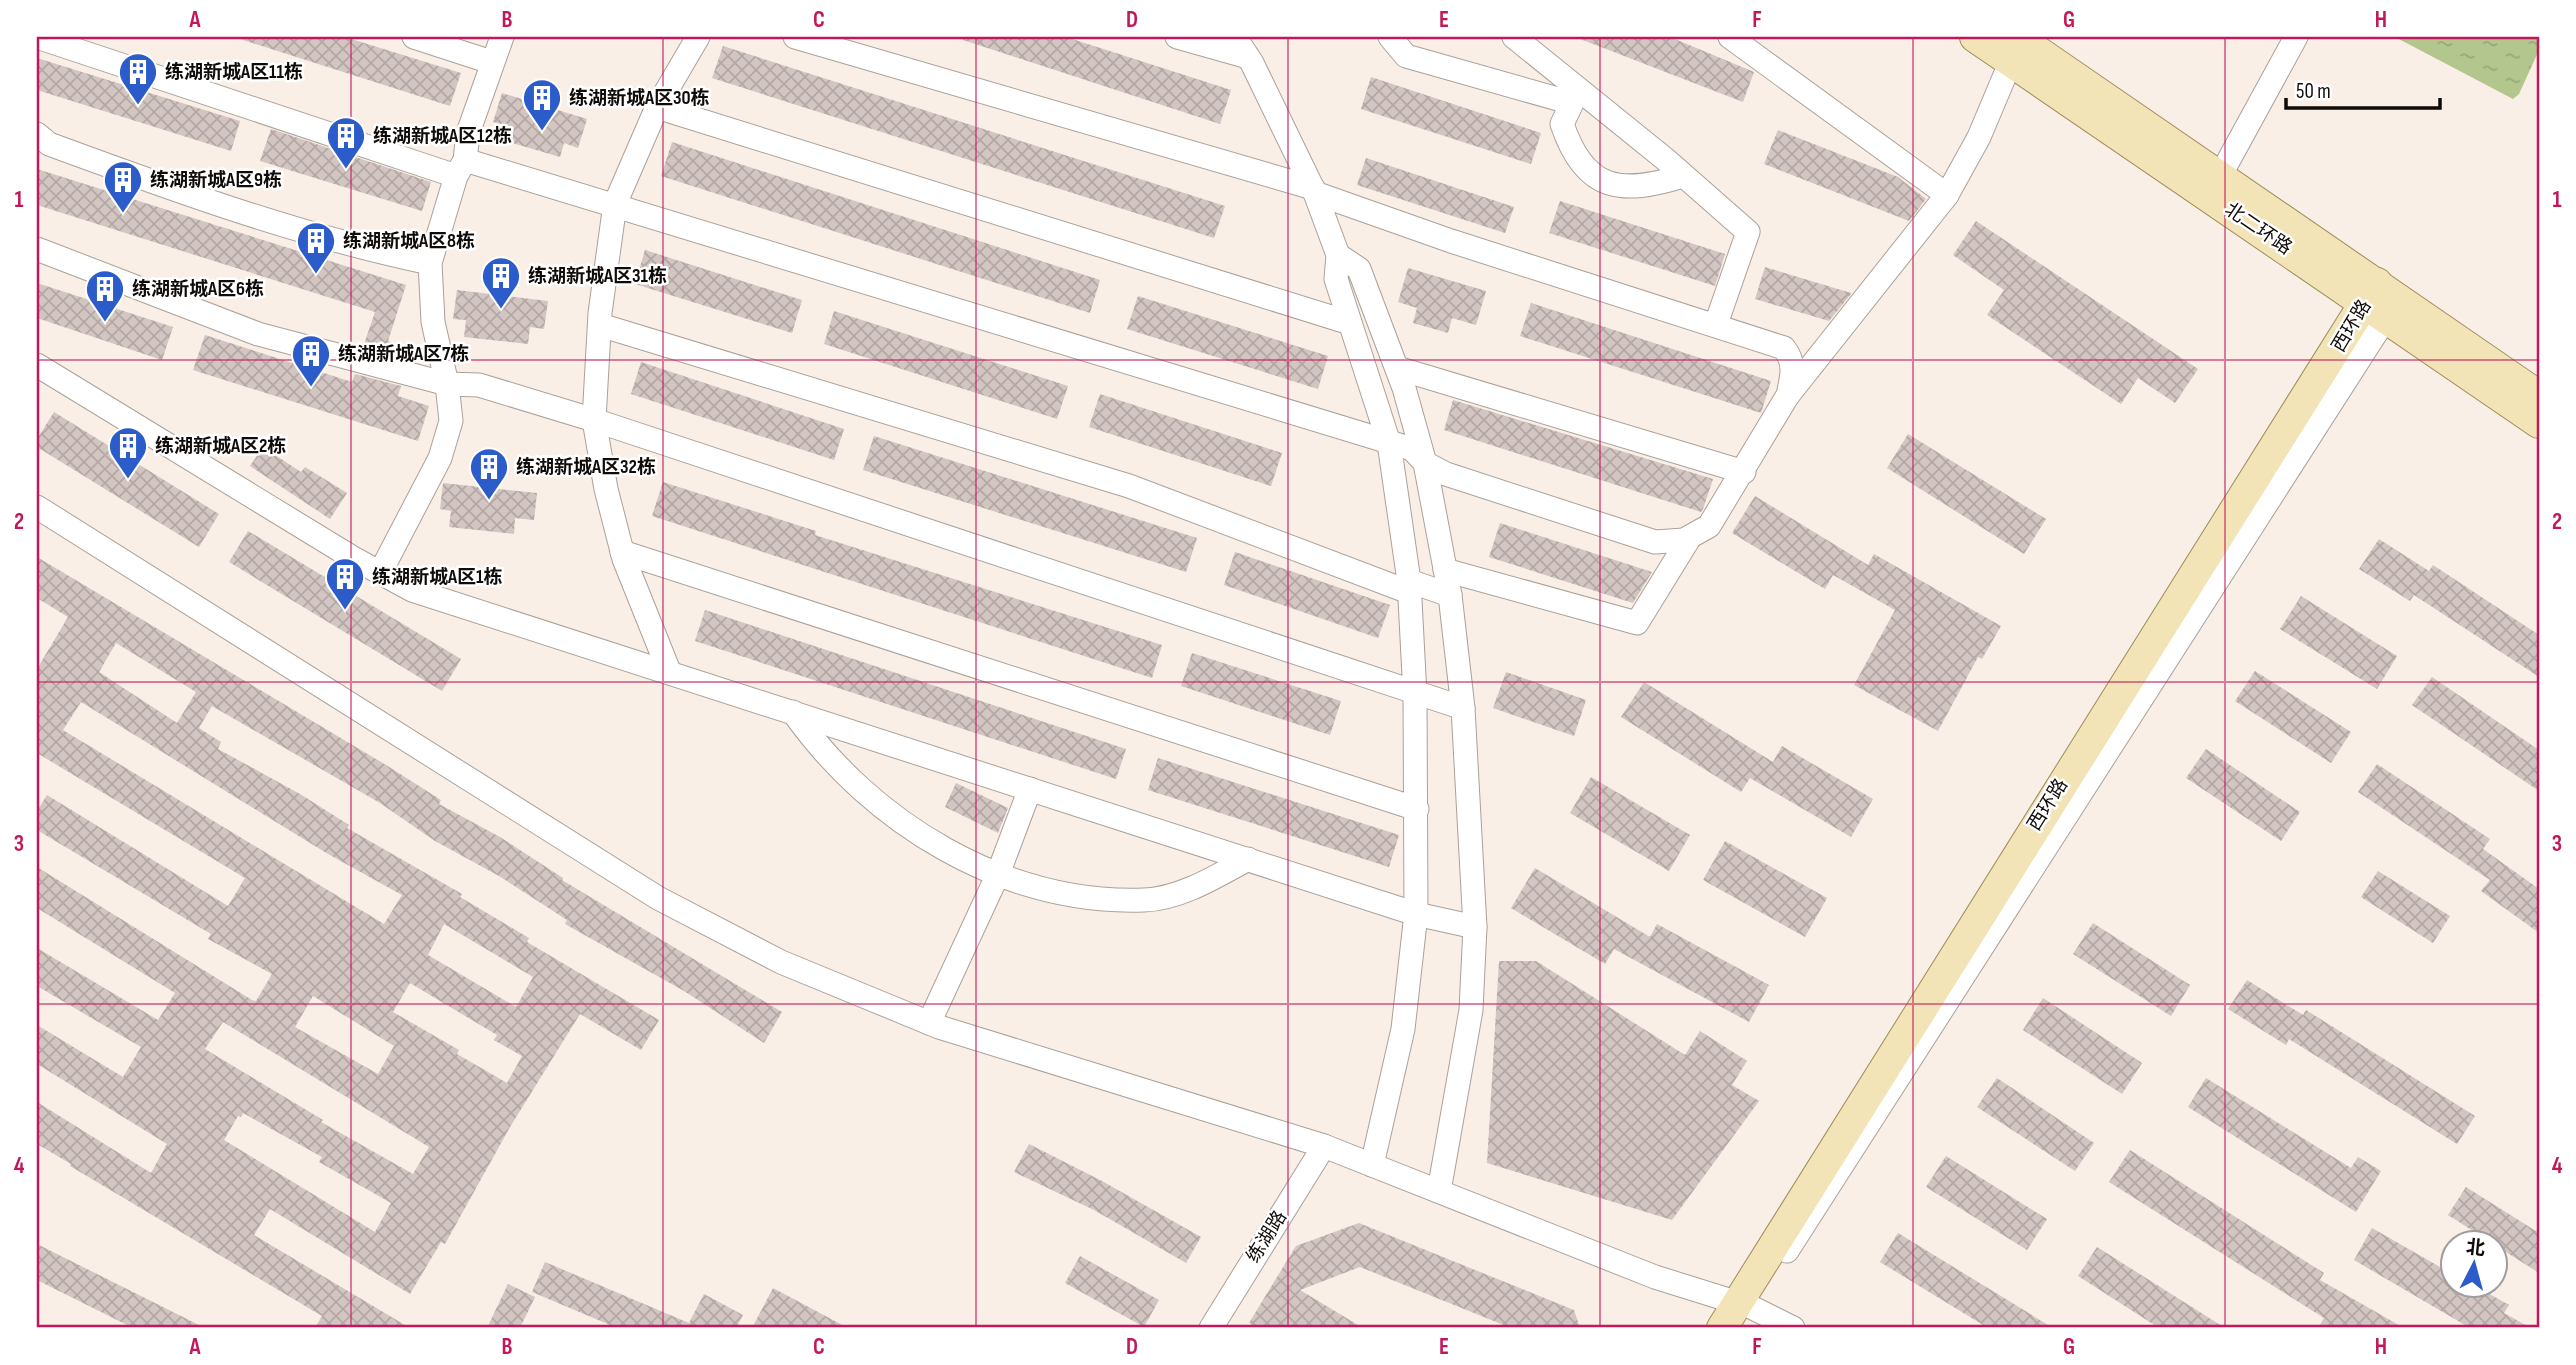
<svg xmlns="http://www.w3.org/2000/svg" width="2576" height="1365" viewBox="0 0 2576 1365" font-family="'Sofia Sans Condensed','Noto Sans SC',sans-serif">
  <defs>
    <pattern id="water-ripples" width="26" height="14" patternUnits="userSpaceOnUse" patternTransform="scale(1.75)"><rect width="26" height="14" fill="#b2c68d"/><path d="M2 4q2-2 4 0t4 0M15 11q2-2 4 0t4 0" fill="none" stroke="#98a978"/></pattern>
    <pattern id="building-cross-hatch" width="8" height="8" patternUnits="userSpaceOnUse" patternTransform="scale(1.75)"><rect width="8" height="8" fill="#d2c5c2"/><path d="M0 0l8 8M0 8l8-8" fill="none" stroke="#b3a8a5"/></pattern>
  </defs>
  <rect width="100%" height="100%" fill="#f9efe7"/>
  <polygon fill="url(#water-ripples)" points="2395,37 2539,37 2539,50 2519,94 2513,99"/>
  <g fill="url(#building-cross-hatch)" fill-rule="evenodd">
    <polygon points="244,37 345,37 461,73 450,106 243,40"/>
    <polygon points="964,37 1066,37 1231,90 1220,124 963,40"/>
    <polygon points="1575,37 1670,37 1754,72 1743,102"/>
    <polygon points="723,46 1225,206 1214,238 712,78"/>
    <polygon points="37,58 240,121 231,151 37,90"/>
    <polygon points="1371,77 1541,133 1531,164 1361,109"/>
    <polygon points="502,93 587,119 578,148 564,143 560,157 499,139 503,125 493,122"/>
    <polygon points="271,129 431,182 422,211 260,161"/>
    <polygon points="1778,130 1898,177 1926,199 1909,221 1764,164"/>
    <polygon points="672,142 1100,280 1090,313 661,176"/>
    <polygon points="1366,158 1514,207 1505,233 1357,185"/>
    <polygon points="37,169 406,285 388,341 414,349 410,360 363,347 375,312 37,205"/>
    <polygon points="1560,201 1725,254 1715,286 1549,233"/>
    <polygon points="1976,221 2198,369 2175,403 2138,378 2121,404 1987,315 2004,290 1953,255"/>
    <polygon points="645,250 802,300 792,333 635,284"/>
    <polygon points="1765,267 1851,293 1851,294 1829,321 1755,299"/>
    <polygon points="1408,268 1486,291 1476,325 1452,318 1448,333 1413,323 1417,308 1398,302"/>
    <polygon points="37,283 173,327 162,360 37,318"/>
    <polygon points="457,290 548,301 544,329 530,327 528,344 464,337 466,320 453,319"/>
    <polygon points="1138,296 1328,356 1318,389 1127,329"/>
    <polygon points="1531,303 1771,381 1761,413 1520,336"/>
    <polygon points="834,311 1068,386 1057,419 824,344"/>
    <polygon points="205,335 352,382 355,374 401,386 398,396 429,406 418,441 193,370"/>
    <polygon points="641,362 844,429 834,460 631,394"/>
    <polygon points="1100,394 1282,453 1271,486 1089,427"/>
    <polygon points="1453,400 1713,479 1703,509 1701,512 1444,430"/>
    <polygon points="54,412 219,514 199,547 37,447 37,439"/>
    <polygon points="1908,434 2046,519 2024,554 1887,468"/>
    <polygon points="874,436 1197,538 1186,572 863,470"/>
    <polygon points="263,447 301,472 305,467 347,493 330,519 250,466"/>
    <polygon points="663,482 816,531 815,535 1162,645 1152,678 652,516"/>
    <polygon points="443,483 537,493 534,520 515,518 514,534 449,527 451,511 440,509"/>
    <polygon points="1755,496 1868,565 1874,554 2001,626 1982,659 1978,657 1938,731 1854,685 1895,610 1833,575 1825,589 1732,533"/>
    <polygon points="1500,523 1652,572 1633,603 1489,557"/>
    <polygon points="248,531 461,659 442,691 229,562"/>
    <polygon points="2379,539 2429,571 2433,565 2539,635 2539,677 2414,595 2410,601 2359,569"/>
    <polygon points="1235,552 1390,605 1378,638 1224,585"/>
    <path d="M37 557 386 765 441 800 439 804 500 837 563 878 562 880 782 1012 764 1043 684 991 565 924 567 920 499 876 435 841 380 803 212 706 199 728 221 742 218 749 300 794 349 825 347 828 462 894 460 897 529 938 527 942 659 1020 641 1050 580 1014 510 1127 445 1244 441 1242 410 1294 270 1209 254 1235 410 1328H315L322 1316 70 1166 71 1164 37 1144V1102L151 1173 167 1144 37 1064V1025L123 1077 141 1047 37 986V948L158 1020 175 993 37 908V867L252 1000 256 1001 272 974 208 939 211 934 37 830V811L47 795 228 906 245 878 37 753V669L68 617 37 598ZM116 643 196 692 177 723 99 672ZM81 702 328 854 402 895 384 924 63 730ZM444 924 533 977 516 1007 428 955ZM410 983 497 1035 494 1040 522 1056 507 1083 457 1054 459 1050 393 1012ZM313 996 394 1046 378 1074 295 1027ZM223 1022 429 1147 413 1174 321 1122 323 1120 205 1049ZM243 1113 322 1157 319 1162 391 1203 375 1232 224 1140 238 1116 241 1117Z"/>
    <polygon points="2301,596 2397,656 2377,689 2280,629"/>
    <polygon points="705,610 1126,749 1116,779 695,641"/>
    <polygon points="1192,653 1341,701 1330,735 1181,686"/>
    <polygon points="2255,671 2351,732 2331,763 2235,701"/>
    <polygon points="1506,672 1586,700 1574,736 1493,708"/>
    <polygon points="2432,677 2539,750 2539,791 2412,705"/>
    <polygon points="1644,682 1773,762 1782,746 1873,799 1851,837 1750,778 1741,792 1621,717"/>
    <polygon points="2206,749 2300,812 2281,841 2186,778"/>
    <polygon points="1158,758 1399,835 1389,867 1148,790"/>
    <polygon points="2377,764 2490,839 2483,849 2539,889 2539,933 2481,891 2490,880 2358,792"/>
    <polygon points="1591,777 1690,835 1669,871 1570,813"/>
    <polygon points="956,783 1008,808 998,833 945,807"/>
    <polygon points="1725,841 1827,898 1805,937 1703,880"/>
    <polygon points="1535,868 1650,937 1657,924 1769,985 1749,1022 1614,949 1605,964 1511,908"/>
    <polygon points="2378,871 2450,916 2433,943 2361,897"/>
    <polygon points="2093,923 2190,985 2171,1016 2073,954"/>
    <polygon points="1499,961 1536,961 1685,1055 1700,1031 1747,1061 1732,1085 1759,1101 1672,1220 1487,1163"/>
    <polygon points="2247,980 2303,1015 2306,1010 2475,1116 2457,1144 2289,1039 2286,1045 2228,1009"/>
    <polygon points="2043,998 2142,1063 2122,1094 2023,1030"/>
    <polygon points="1997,1078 2094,1143 2075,1171 1977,1107"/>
    <polygon points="2206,1078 2351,1168 2358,1157 2381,1171 2356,1212 2188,1107"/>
    <polygon points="1029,1144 1102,1181 1201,1237 1186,1263 1094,1210 1014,1172"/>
    <polygon points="2130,1150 2324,1273 2320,1280 2404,1328 2318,1328 2324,1318 2109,1182"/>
    <polygon points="1946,1156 2047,1219 2027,1250 1926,1187"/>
    <polygon points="2466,1187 2539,1233 2539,1273 2448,1215"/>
    <polygon points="1359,1223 1574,1310 1580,1328 1511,1328 1360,1267 1300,1290 1363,1328 1258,1328 1249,1323 1296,1246"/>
    <polygon points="2372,1228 2454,1275 2454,1284 2472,1284 2509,1305 2504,1313 2531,1328 2470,1328 2354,1260"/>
    <polygon points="1898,1233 2053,1328 1988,1328 1880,1262"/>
    <polygon points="37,1244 205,1328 133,1328 37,1280"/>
    <polygon points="2097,1247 2225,1328 2159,1328 2078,1276"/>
    <polygon points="1080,1256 1159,1300 1144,1327 1065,1283"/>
    <polygon points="545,1262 689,1323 704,1294 743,1315 736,1328 617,1328 532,1292"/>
    <polygon points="508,1284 535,1297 520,1328 487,1328"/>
    <polygon points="773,1288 848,1328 752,1328"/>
  </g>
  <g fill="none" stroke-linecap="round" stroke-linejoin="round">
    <g stroke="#aaa199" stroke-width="25">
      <g id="minor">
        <polyline points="37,37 456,176"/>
        <polyline points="414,37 491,62"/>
        <polyline points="795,37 1313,188"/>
        <polyline points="1177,37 1248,57"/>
        <polyline points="1235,37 1252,63 1315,193 1338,255 1336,279 1389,443 1409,581 1415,695 1416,914 1403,1029 1372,1165"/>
        <path d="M1390 37 1406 56 1572 103 1562 124C1585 192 1621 195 1683 176"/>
        <polyline points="1514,37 1665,159 1748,232 1716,324"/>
        <polyline points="1730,37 1947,195 1789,394"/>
        <polyline points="657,107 1350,323"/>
        <path d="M37 134 49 144C174 190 300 236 430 263"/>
        <path d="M465 160 1412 449 1425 463 1446 474 1655 542 1684 540 1709 526 1788 395C1792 377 1796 363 1784 348L1451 241 1315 193"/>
        <polyline points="2220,176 2296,37"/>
        <polyline points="1947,195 1979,137 2011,61"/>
        <polyline points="37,249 258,334 447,384 479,385 594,420 1463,708"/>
        <polyline points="1338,255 1359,269 1404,388 1425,463 1450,595 1463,708 1475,927 1471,1010 1439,1191"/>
        <polyline points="600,325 1129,486 1409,592"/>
        <polyline points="37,365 353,558 412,590 1416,914 1475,927"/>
        <polyline points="1397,368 1744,472"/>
        <polyline points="37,507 658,898 781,962 939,1027 1324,1146 1655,1277 1751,1307 1793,1328"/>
        <polyline points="622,552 1417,809"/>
        <polyline points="1445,570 1637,623 1690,537"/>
        <polyline points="380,573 440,458 451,421 447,384 433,322 430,263 456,176 465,160 468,133 502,37"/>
        <polyline points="1409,581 1450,595"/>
        <polyline points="669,671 624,559 606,489 594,420 600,313 615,204 657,107 698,37"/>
        <path d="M793 712C871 823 1005 905 1144 900 1180 899 1217 876 1248 859"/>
        <polyline points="929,1023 998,874 1030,789"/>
        <polyline points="1787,1251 2394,305"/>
        <polyline points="1211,1328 1324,1146"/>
      </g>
    </g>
    <g stroke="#9d8c5a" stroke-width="32">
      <g id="major">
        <polyline points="1975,37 2539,423"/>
        <polyline points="2017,37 2539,396"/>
        <polyline points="1722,1328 2377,283"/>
      </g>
    </g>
    <use href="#minor" stroke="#fff" stroke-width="23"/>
    <use href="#major" stroke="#f2e4b6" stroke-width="30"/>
  </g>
  <path fill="none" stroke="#c2185b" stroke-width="2" stroke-opacity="0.55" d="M351 37V1328M663 37V1328M976 37V1328M1288 37V1328M1600 37V1328M1913 37V1328M2225 37V1328M37 360H2539M37 682H2539M37 1004H2539"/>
  <defs>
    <g id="building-pin" transform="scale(2.0125)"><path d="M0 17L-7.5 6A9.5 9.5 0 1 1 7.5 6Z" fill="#2c5cca" stroke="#fff"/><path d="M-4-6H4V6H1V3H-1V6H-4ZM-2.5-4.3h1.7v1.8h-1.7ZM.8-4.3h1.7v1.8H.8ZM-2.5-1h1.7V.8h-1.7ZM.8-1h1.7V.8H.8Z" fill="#fff"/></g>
  </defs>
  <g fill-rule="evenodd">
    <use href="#building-pin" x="138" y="72"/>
    <use href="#building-pin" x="542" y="98"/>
    <use href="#building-pin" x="346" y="136"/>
    <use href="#building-pin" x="123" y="180"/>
    <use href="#building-pin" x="316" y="241"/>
    <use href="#building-pin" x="501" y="276"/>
    <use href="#building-pin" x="105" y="289"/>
    <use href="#building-pin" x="311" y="354"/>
    <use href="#building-pin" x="128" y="446"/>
    <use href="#building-pin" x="489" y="467"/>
    <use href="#building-pin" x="345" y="577"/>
  </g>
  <g text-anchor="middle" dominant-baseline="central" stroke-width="5" stroke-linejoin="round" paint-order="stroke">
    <g font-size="19" font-weight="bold" fill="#0f0b09" stroke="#fff" text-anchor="start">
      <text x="165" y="72">练湖新城A区11栋</text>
      <text x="569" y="98">练湖新城A区30栋</text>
      <text x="373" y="136">练湖新城A区12栋</text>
      <text x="150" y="180">练湖新城A区9栋</text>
      <text x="343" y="241">练湖新城A区8栋</text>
      <text x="528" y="276">练湖新城A区31栋</text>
      <text x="132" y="289">练湖新城A区6栋</text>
      <text x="338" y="354">练湖新城A区7栋</text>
      <text x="155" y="446">练湖新城A区2栋</text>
      <text x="516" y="467">练湖新城A区32栋</text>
      <text x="372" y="577">练湖新城A区1栋</text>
    </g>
    <g font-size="19" fill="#0f0b09" stroke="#fff">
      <text transform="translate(2258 229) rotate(34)">北二环路</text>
      <text transform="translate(2352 326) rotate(-59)">西环路</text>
      <text transform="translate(2048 805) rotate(-58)">西环路</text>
      <text transform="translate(1267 1237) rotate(-58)">练湖路</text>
    </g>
  </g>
  <rect width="2576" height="1365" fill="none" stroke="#ffffff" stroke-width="77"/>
  <g transform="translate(2474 1264) rotate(6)"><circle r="33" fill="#ffffff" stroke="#9f9d9d" stroke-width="2"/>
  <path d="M0-5L12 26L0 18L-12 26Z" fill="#2c5cca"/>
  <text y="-10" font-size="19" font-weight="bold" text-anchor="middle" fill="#0f0b09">北</text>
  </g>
  <path d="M2286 98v10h154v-10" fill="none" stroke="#0f0b09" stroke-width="3.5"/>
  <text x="2296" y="98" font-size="21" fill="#0f0b09" stroke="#ffffff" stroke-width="5" paint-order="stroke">50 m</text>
  <rect x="38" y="38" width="2500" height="1288" fill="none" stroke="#c2185b" stroke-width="2.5"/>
  <g font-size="23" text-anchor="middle" font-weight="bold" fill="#c2185b">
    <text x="195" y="27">A</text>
    <text x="507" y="27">B</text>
    <text x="819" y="27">C</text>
    <text x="1132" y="27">D</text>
    <text x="1444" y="27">E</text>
    <text x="1757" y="27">F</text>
    <text x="2069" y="27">G</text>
    <text x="2381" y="27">H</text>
    <text x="19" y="207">1</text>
    <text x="2557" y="207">1</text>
    <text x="19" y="529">2</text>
    <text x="2557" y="529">2</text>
    <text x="19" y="851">3</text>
    <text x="2557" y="851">3</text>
    <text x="19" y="1173">4</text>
    <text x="2557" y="1173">4</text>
    <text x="195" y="1354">A</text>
    <text x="507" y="1354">B</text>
    <text x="819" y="1354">C</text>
    <text x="1132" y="1354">D</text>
    <text x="1444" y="1354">E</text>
    <text x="1757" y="1354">F</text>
    <text x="2069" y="1354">G</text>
    <text x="2381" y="1354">H</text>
  </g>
</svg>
